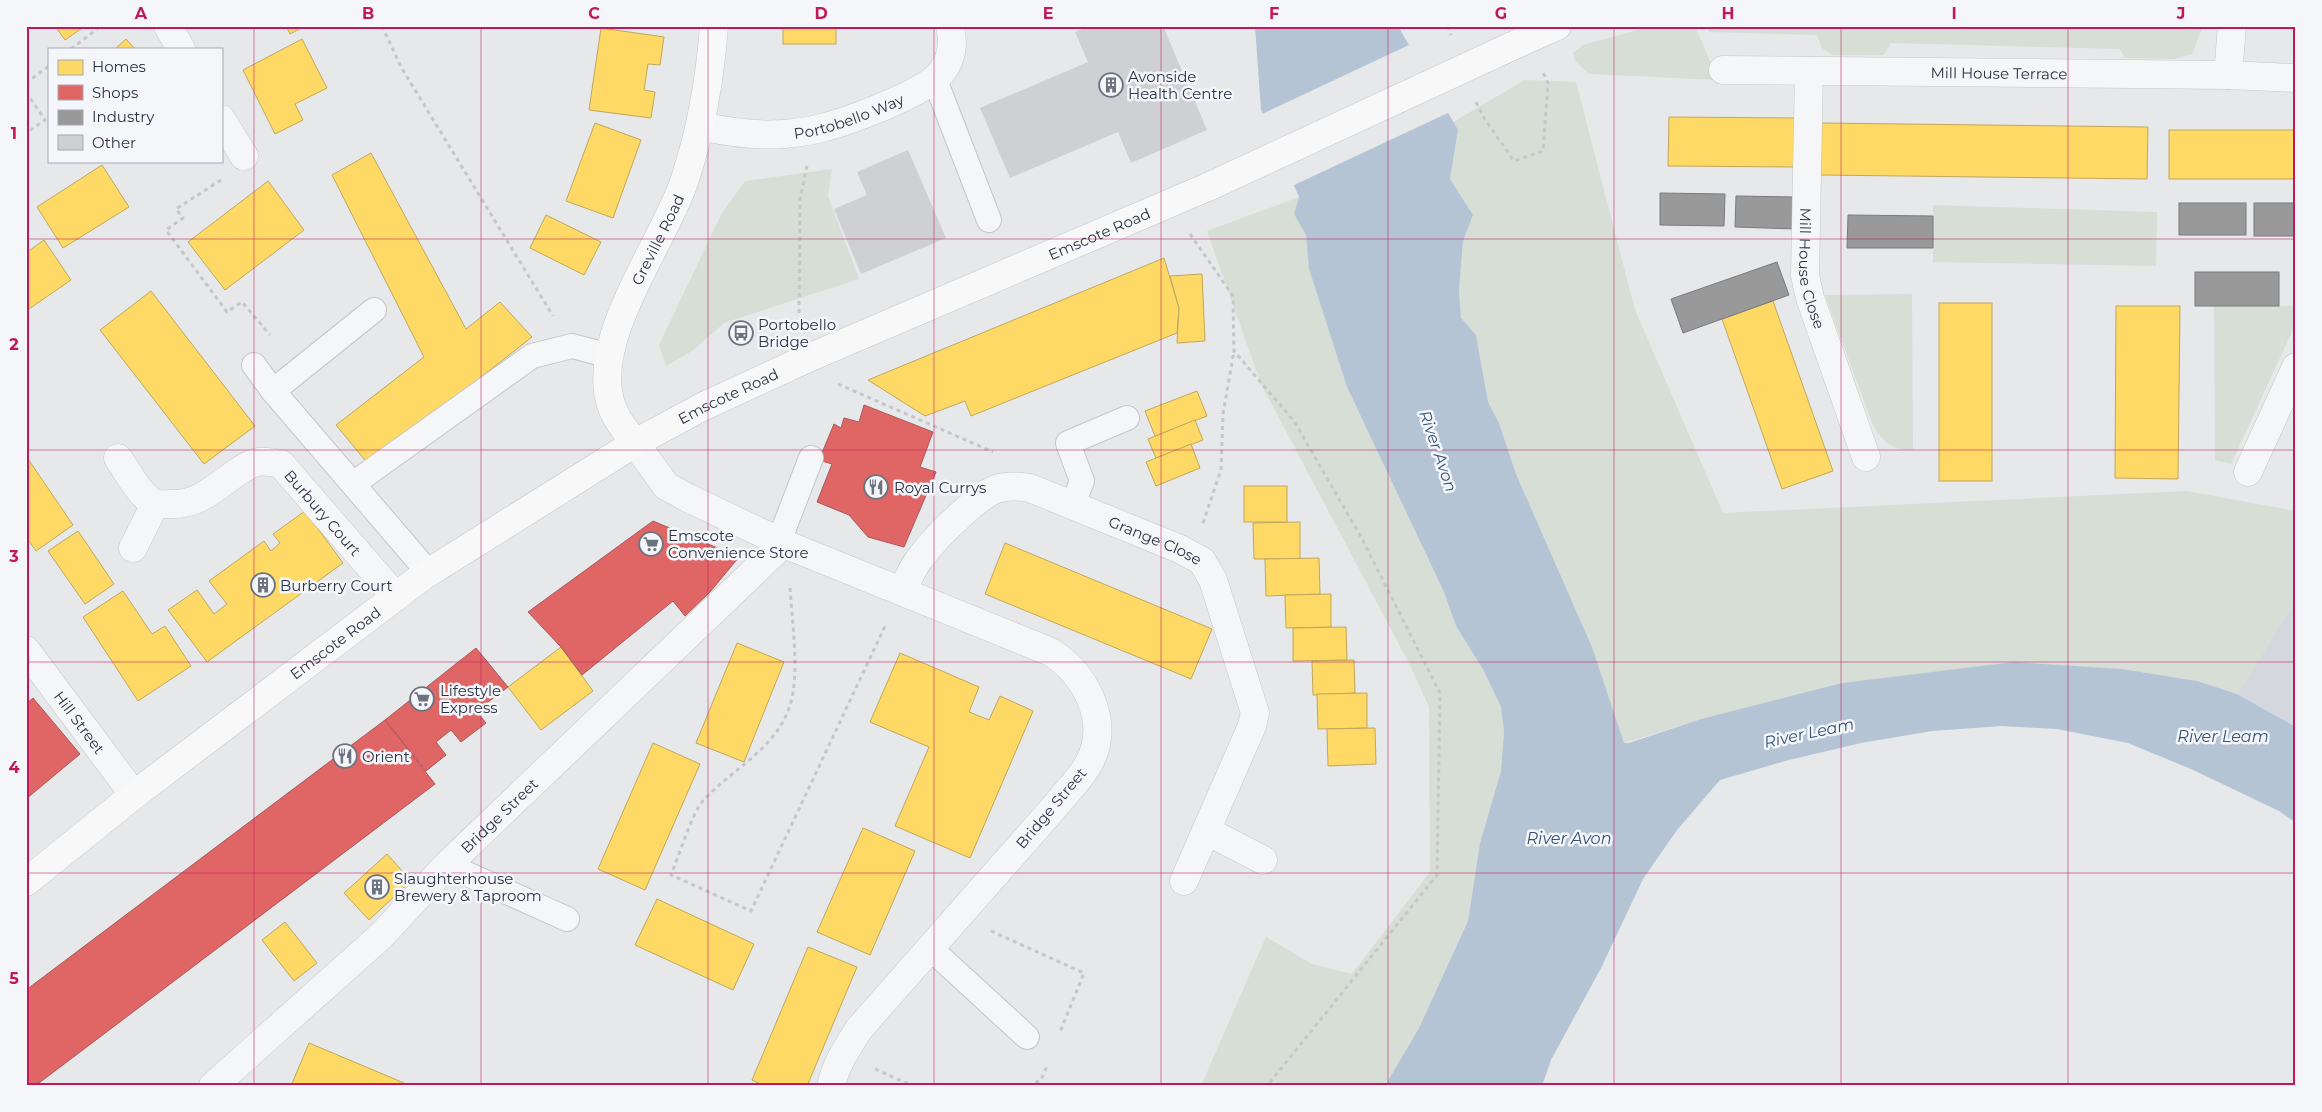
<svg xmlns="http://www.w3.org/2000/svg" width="2322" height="1112" viewBox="0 0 2322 1112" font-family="Montserrat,sans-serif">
  <rect width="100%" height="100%" fill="#e6e8ea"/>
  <polygon fill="#d4d7dd" points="2296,600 2296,727 2237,694"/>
  <g fill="#d6ded6">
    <polygon points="1652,26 1695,26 1718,80 1589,74 1575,61 1573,53 1583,45"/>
    <polygon points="1707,26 2203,26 2192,54 2174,59 2125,58 2120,49 1891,43 1883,55 1832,55 1822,48 1817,35 1709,32"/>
    <polygon points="1525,80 1576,82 1635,310 1723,513 2187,491 2296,511 2296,600 2237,694 2197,681 2122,669 2013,662 1842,683 1701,719 1624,743 1592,647 1516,474 1499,423 1488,402 1476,335 1461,319 1459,290 1463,241 1473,215 1450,179 1458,131 1453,122"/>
    <polygon points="832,169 828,196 859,279 724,323 692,351 666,366 659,345 721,215 745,181"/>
    <polygon points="1299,197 1294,214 1306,235 1309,269 1347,387 1444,592 1456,626 1484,671 1501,707 1504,731 1501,771 1480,843 1468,921 1419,1028 1385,1086 1201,1086 1266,937 1312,964 1352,974 1430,872 1429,707 1411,667 1261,384 1207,231"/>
    <polygon points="1933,205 2157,212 2156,266 1933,262"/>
    <path d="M1912 294 1913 450C1890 451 1880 439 1871 420L1825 295Z"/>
    <polygon points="2214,306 2296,306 2296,323 2231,464 2215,460"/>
  </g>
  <polygon fill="#b4c4d5" points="1255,26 1398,26 1458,130 1450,179 1473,215 1463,241 1459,290 1461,318 1476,335 1488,402 1499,423 1516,474 1592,647 1624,743 1629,743 1701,719 1842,683 2013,662 2122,669 2197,681 2237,694 2296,727 2296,823 2279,811 2191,769 2128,743 2057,729 2001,726 1932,731 1861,743 1789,760 1720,780 1677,830 1643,879 1601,968 1551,1060 1542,1086 1385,1086 1419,1028 1468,921 1480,843 1501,771 1504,731 1501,707 1484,671 1456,626 1444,592 1347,387 1309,269 1306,235 1294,214 1299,197 1261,110"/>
  <polygon fill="#e6e8ea" points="1411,44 1450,112 1292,186 1260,115"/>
  <g fill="#ffd966" stroke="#bfa85c">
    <polygon points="55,26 85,26 65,40"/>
    <polygon points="286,26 305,26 290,34"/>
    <rect x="783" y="26" width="53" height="18"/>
    <polygon points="601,28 664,37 660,65 648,64 644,90 655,92 651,118 589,110"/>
    <polygon points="126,39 135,49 115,49"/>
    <polygon points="302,39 327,88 295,104 303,120 275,134 243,70"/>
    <polygon points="1669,117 1796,118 1795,167 1668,166"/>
    <polygon points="595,123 641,140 613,218 566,201"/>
    <polygon points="1821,123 2148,127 2147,179 1821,175"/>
    <rect x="2169" y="130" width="127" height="49"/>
    <polygon points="371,153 466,329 500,302 532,337 369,465 336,425 424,357 332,175"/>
    <polygon points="102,165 129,207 63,248 37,207"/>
    <polygon points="268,181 304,230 225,290 188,242"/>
    <polygon points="546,215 601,242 584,275 530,248"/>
    <polygon points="44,240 71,280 26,311 26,253"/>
    <polygon points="1164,258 1179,308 1177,333 971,416 965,401 925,416 868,380"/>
    <polygon points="1202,274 1205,341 1177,343 1179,308 1170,276"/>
    <polygon points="151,291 255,426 204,464 100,330"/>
    <polygon points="1773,301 1833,471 1782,489 1722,319"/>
    <rect x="1939" y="303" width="53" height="178"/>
    <polygon points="2116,306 2180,306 2178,479 2115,478"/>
    <polygon points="1197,391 1207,416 1155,436 1145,411"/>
    <polygon points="1195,420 1203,440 1156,458 1148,439"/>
    <polygon points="1191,444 1200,468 1156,486 1146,462"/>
    <polygon points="26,456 73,525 36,551 26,537"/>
    <rect x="1244" y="486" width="43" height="36"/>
    <polygon points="305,511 343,563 207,662 168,610 197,590 214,614 227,604 209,581 264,541 271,551 280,543 273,534"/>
    <polygon points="1300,522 1300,559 1254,559 1253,523"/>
    <polygon points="78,531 114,584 85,604 48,551"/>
    <polygon points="1005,543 1212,629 1191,679 985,594"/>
    <polygon points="1319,558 1320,594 1266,596 1265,559"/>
    <polygon points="123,591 152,634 165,626 191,666 138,701 83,617"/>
    <polygon points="1331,594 1331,627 1286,628 1285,595"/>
    <polygon points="1346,627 1347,660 1293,661 1293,628"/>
    <polygon points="737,643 784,662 744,762 696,743"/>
    <polygon points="561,647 593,691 541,730 508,687"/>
    <polygon points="900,653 979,687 969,712 989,720 1000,696 1033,711 970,858 895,826 929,747 870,722"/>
    <polygon points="1354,660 1355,693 1313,695 1312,661"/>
    <polygon points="1367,693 1367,728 1318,729 1317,694"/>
    <polygon points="1375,728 1376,764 1328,766 1327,729"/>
    <polygon points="653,743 700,764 645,890 598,869"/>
    <polygon points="863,828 915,851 870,955 817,932"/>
    <polygon points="387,854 411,881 369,920 344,893"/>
    <polygon points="657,899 754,944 733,990 635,945"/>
    <polygon points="285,922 317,963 294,981 262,940"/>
    <polygon points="808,947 857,967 807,1086 765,1086 752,1080"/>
    <polygon points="309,1043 404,1083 403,1086 291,1086"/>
  </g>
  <g fill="#e06666" stroke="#aa575c">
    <polygon points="864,405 933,432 920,467 936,472 904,547 868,537 849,515 817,502 832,464 819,460 834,424 841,428 844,418 859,422"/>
    <polygon points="653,521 739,557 710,592 685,616 673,601 582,675 561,647 528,612"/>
    <polygon points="476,648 508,687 476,711 486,723 461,742 451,730 436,742 446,755 426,771 385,720"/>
    <polygon points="33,698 80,754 26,799 26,704"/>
    <polygon points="385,720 435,784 35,1086 26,1086 26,990"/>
  </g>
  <g fill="#999" stroke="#787b80">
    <polygon points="1660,193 1725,194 1724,226 1660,225"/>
    <polygon points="1736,196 1797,197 1796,229 1735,227"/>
    <rect x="2179" y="203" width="67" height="32"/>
    <rect x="2254" y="203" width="42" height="33"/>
    <polygon points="1848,215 1933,216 1933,248 1847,248"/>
    <polygon points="1777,262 1789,295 1683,333 1671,299"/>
    <rect x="2195" y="272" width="84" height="34"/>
  </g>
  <g fill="#ced0d3">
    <polygon points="1089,26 1163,26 1207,130 1131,163 1118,132 1010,178 980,108 1088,62 1075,32"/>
    <polygon points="908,150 946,238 861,274 834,209 867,195 857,172"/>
  </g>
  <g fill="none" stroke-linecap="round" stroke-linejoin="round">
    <g stroke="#c4c6c8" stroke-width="26">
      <g id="lane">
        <polyline points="935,80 989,220"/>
        <polyline points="254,365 273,391 429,573"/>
        <polyline points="273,391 374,310"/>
        <polyline points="353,484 532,356 572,346 610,356"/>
        <polyline points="1072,506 1082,481 1068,443 1127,418"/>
        <polyline points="779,541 811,458"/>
        <polyline points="447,865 567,919"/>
        <polyline points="930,948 1027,1037"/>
      </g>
    </g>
    <g stroke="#c4c6c8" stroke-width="29">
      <g id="street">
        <polyline points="168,26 181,49"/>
        <path id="s1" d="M1723 70 2228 75 2296 78"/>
        <path id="s2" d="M1809 71 1805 276 1810 298 1866 457"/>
        <polyline points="2228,75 2232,26"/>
        <polyline points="221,119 244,156"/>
        <path id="s3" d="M701 126C727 132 756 136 784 134 797 133 812 131 825 127 849 121 927 92 941 73 952 59 954 43 950 26"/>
        <path d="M635 443 666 486 688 498 787 545 1051 652C1086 675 1111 722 1089 763 1082 777 1068 790 1058 803L859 1029C847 1048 836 1064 831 1086"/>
        <path id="s4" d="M118 458C128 472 139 495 154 503 158 505 165 504 169 504 205 506 222 478 251 464 259 460 272 462 281 464L396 597"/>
        <polyline points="2248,472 2296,367"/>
        <polyline points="133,548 155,504"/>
        <path id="s5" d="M902 591C908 580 913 566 921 557 934 539 976 497 996 489 1007 485 1018 486 1030 488L1180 549 1202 561 1213 580 1255 713 1252 726 1184 881"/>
        <path id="s6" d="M26 650 134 795"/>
        <polyline points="1207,831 1263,860"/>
        <path id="s7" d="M213 1086 381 936 447 865 784 543"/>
      </g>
    </g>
    <g stroke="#c4c6c8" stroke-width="29">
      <g id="secondary">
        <path id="s8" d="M635 443C625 430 614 417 610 401 592 336 663 243 684 182 701 131 710 80 714 26"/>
      </g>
    </g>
    <g stroke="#c2c5c8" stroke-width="29">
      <g id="primary">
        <polyline points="1510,47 1557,26"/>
        <path id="s9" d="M26 882 134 795 423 576 635 443 704 406 806 359 1210 186"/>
      </g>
    </g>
    <g stroke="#c5c6ca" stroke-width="3" stroke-dasharray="4 4" stroke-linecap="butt">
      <polyline points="382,26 401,67 553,316"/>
      <polyline points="1448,26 1451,35"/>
      <polyline points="71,49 101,26"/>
      <polyline points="26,83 49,66"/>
      <polyline points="26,92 45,120 26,133"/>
      <polyline points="1476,102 1484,118 1514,161 1543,151 1548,83 1542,70"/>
      <polyline points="221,180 176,209 183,218 166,230 227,312 242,302 270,335"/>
      <polyline points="1190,234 1233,296 1234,351 1294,421 1361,537 1440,693 1437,875 1267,1086"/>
      <polyline points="799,313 800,199 807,166"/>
      <polyline points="838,384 993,452"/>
      <polyline points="1203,523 1221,470 1223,414 1234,351"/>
      <path d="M790 588C792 620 800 676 790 705 776 750 731 769 702 802 693 812 677 860 671 875L751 911 886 624"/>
      <polyline points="991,931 1084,973 1060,1032"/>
      <polyline points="875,1069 913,1086"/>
      <polyline points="1028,1086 1041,1080 1048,1064"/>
    </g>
    <use href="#lane" stroke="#f5f6f7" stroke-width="24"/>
    <use href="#street" stroke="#f5f6f7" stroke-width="28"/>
    <use href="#secondary" stroke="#f8f8f8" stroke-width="28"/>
    <use href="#primary" stroke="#f8f8f8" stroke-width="28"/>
    <g stroke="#c2c5c8" stroke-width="29" stroke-linecap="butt">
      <polyline id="primary-bridge" points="1210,186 1510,47"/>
    </g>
    <use href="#primary-bridge" stroke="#f8f8f8" stroke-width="28"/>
  </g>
  <path fill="none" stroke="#c2185b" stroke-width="1" stroke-opacity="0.55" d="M254 26V1086M481 26V1086M708 26V1086M934 26V1086M1161 26V1086M1388 26V1086M1614 26V1086M1841 26V1086M2068 26V1086M26 239H2296M26 450H2296M26 662H2296M26 873H2296"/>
  <defs>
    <g id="building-ring" transform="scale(1.25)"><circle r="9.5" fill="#f4f6f9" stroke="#6c737f" stroke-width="1.5"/><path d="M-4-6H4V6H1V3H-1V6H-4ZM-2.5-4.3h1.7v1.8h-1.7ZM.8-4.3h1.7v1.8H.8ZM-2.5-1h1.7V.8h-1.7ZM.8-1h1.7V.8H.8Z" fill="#6c737f"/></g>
    <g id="bus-ring" transform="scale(1.25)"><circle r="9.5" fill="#f4f6f9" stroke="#6c737f" stroke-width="1.5"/><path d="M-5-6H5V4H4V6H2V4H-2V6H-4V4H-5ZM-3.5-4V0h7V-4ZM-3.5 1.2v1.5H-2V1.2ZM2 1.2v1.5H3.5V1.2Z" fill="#6c737f"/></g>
    <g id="restaurant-ring" transform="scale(1.25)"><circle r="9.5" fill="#f4f6f9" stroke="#6c737f" stroke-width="1.5"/><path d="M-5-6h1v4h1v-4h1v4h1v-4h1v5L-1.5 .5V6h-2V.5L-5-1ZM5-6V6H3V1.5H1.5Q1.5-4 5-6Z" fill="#6c737f"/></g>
    <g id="supermarket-ring" transform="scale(1.25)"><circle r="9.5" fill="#f4f6f9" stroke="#6c737f" stroke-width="1.5"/><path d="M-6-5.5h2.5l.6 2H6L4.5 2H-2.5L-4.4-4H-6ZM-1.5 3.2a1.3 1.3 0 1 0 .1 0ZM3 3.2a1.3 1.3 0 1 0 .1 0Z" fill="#6c737f"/></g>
  </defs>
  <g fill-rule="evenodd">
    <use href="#building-ring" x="1111" y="85"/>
    <use href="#bus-ring" x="741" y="333"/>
    <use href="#restaurant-ring" x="876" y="487"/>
    <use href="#supermarket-ring" x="651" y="544"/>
    <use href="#building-ring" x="263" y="585"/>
    <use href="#supermarket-ring" x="422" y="699"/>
    <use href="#restaurant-ring" x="345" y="756"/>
    <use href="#building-ring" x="377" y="887"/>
  </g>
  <g text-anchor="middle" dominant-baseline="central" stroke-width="5" stroke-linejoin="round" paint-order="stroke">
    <g font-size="15" fill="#2b3445" stroke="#f4f6f9">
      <text stroke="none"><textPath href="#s1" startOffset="276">Mill House Terrace</textPath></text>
      <text stroke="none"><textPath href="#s3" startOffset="151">Portobello Way</textPath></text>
      <text stroke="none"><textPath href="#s9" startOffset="1261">Emscote Road</textPath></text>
      <text stroke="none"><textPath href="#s8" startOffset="221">Greville Road</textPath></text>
      <text stroke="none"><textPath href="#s2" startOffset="198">Mill House Close</textPath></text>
      <text stroke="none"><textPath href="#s9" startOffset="856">Emscote Road</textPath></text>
      <text stroke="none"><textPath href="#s4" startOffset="261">Burbury Court</textPath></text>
      <text stroke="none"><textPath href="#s5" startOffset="311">Grange Close</textPath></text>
      <text stroke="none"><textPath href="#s9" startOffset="391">Emscote Road</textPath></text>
      <text stroke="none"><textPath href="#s6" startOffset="90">Hill Street</textPath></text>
      <text transform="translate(1051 808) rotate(-50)">Bridge Street</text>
      <text stroke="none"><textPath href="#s7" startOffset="394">Bridge Street</textPath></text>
    </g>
    <g font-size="15" fill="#2b3445" stroke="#f4f6f9" text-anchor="start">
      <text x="1128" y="76">Avonside<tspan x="1128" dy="17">Health Centre</tspan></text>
      <text x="758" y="324">Portobello<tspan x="758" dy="17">Bridge</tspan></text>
      <text x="894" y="487">Royal Currys</text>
      <text x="668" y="535">Emscote<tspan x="668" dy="17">Convenience Store</tspan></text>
      <text x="280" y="585">Burberry Court</text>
      <text x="440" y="690">Lifestyle<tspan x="440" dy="17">Express</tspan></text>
      <text x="362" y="756">Orient</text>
      <text x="394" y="878">Slaughterhouse<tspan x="394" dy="17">Brewery &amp; Taproom</tspan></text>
    </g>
    <g font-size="16" font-style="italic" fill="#34527a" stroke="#f4f6f9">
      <text transform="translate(1438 451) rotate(71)">River Avon</text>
      <text transform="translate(1809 733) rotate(-12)">River Leam</text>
      <text x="2223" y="736">River Leam</text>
      <text x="1569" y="838">River Avon</text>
    </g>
  </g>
  <rect width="2322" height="1112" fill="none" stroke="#f4f6f9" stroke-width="55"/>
  <rect x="48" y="48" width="175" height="115" fill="#f4f6f9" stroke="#a4a8b1"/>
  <rect x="58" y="60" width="25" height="15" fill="#ffd966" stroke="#a4a8b1"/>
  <text x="92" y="72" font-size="15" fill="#2b3445">Homes</text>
  <rect x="58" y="85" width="25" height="15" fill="#e06666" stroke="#a4a8b1"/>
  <text x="92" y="98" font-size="15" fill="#2b3445">Shops</text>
  <rect x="58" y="110" width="25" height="15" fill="#999999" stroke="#a4a8b1"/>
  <text x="92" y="122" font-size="15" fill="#2b3445">Industry</text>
  <rect x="58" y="135" width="25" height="15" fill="#ced0d3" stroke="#a4a8b1"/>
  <text x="92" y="148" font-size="15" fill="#2b3445">Other</text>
  <rect x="28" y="28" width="2266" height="1056" fill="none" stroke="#c2185b" stroke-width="2"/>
  <g font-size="16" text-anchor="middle" font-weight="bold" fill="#c2185b">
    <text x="141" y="19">A</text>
    <text x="368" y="19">B</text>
    <text x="594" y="19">C</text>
    <text x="821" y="19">D</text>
    <text x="1048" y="19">E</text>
    <text x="1274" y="19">F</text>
    <text x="1501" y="19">G</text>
    <text x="1728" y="19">H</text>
    <text x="1954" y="19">I</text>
    <text x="2181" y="19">J</text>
    <text x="14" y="139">1</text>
    <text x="14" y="350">2</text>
    <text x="14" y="562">3</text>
    <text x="14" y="773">4</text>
    <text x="14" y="984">5</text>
  </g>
</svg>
